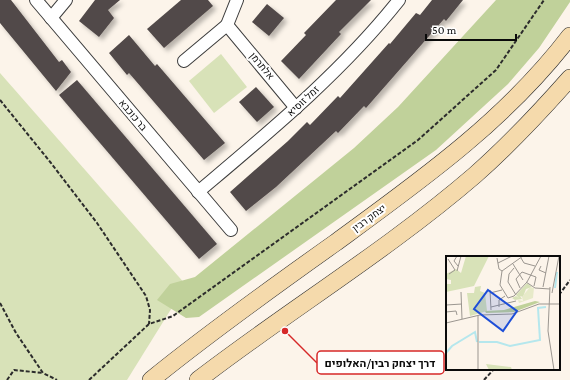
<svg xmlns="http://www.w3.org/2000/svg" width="570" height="380" viewBox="0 0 570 380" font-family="'Crimson Pro',Heebo,serif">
  <defs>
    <filter id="shadow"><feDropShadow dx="3.5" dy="3.5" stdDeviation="2" flood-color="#0004"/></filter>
  </defs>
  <rect width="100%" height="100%" fill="#fcf4ea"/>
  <g fill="#d8e2b8">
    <polygon points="221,54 247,87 214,113 189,81"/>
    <polygon points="0,73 186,285 127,380 0,380"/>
  </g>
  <polygon fill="#c0d19a" points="496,0 570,0 570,2 539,48 508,84 436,150 199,317 186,318 157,300 170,284 195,277 354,148 398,107"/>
  <g fill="#514948" filter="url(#shadow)">
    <polygon points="0,0 11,0 59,62 62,60 71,72 56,91 0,23"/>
    <polygon points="95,0 120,0 108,10 114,18 99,37 79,21"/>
    <polygon points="181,0 208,0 213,6 164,48 147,29"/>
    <polygon points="336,0 371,0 339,32 341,34 299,79 281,61 306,35 304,33"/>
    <polygon points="432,0 463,0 446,21 444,19 366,108 364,106 338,133 336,131 276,187 246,211 230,192 288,141 307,122 310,125 338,96 340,98 389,43 390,44 416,13 420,15"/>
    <polygon points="267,4 284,18 269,36 252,22"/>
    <polygon points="129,35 155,66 157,64 225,143 204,160 129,73 127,75 109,53"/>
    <polygon points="77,80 217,244 199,259 59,95"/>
    <polygon points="256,87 274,107 257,122 239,102"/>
  </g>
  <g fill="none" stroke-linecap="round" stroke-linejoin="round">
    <g stroke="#3d3d3d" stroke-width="14">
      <g id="street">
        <polyline points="36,0 231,230"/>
        <polyline points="237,0 227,25 296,108"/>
        <polyline points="51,18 66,0"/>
        <polyline points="184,61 227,25"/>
        <path d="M198 192C269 132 341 73 399 0"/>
      </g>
    </g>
    <g stroke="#2c2c2c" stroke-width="18">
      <g id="secondary">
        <path d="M151 380C210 332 273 287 335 243 420 181 506 120 570 36"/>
        <path d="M198 380C289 310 388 250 475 175 509 145 540 112 570 78"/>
      </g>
    </g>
    <g stroke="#2c2c2c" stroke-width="2" stroke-dasharray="4 2" stroke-linecap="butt">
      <polyline points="0,100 51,163 97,223 146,296 150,310 149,324"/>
      <polyline points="559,295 570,280"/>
      <polyline points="0,303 16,333 43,373 57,380"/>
      <polyline points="7,380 14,370 43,373"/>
      <polyline points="89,380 149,324 173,316 418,140 496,70 544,0"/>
      <polyline points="484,380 494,369"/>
    </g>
    <use href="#street" stroke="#fff" stroke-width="12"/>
    <use href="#secondary" stroke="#f5daac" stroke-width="17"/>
  </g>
  <g text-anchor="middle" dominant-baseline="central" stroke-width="4" stroke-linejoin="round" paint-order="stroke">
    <g font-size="10" fill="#0a0a0a" stroke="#fff">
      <text transform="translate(262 66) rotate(50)">אלתרמן</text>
      <text transform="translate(303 101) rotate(-43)">זמל זוסיא</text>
      <text transform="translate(133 115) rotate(50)">בר כוכבא</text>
      <text transform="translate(369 218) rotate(-36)">יצחק רבין</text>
    </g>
  </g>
  <g transform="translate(446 256)">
    <rect width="114" height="114" fill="#fcf4ea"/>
    <path d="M20 0H43L28 30 0 36V28H5V24L0 23V18L10 13 15 17ZM81 27 86 31 80 33 77 41 74 40 76 43 69 44 66 42 70 40 73 42 70 39ZM35 30 34 35 39 37 41 55 24 60 21 37H28L29 31ZM40 108 65 111 66 114H43Z" fill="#d8e2b8"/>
    <path d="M89 45 94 46 68 56 40 57 39 55 58 54Z" fill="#c0d19a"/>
    <path d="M84 31 88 32 87 42 73 47 72 44 77 45 76 41Z" fill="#e7eac9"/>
    <path fill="none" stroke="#b5e7ed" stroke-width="2" d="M109 32 111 16M33 86H51L64 90 94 84 92 52 100 51M0 97 6 90 29 76 31 86"/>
    <path fill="none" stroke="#9b9690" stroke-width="1" d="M11 0 8 5 12 10M77 0 56 15 54 29 62 42 68 40 81 26 95 0M51 2 53 13 56 15M75 2 78 7 89 10M2 3 9 14 3 18M52 7 66 0M67 8 77 24M95 10 93 14 100 17M68 12 63 18 62 26 70 39M11 15 15 0M80 26 89 32 104 33M97 31 103 0M104 31 102 75 108 114M74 32 70 23 76 16 90 21 88 30M44 34 45 54M15 36 16 63M44 37 56 34M106 37 113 0M0 49 16 48M45 51 70 45M53 51V44L59 40M0 56 10 55 11 59M0 67 34 59 66 58 93 48H114M32 114V59"/>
    <path fill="#1d4ed8" fill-opacity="0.15" stroke="#1d4ed8" stroke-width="2" d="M42 34 71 55 57 75 28 53Z"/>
    <rect width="114" height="114" fill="none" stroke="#0a0a0a" stroke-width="2"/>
  </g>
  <path fill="none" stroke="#d62828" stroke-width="1.5" d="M285 331L317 363"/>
  <circle fill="#d62828" stroke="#fff" stroke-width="1.5" cx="285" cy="331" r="4"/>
  <rect fill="#fff" stroke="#d62828" stroke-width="1.5" x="317" y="351" width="127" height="23" rx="4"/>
  <g font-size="11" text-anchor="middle" font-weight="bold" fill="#0a0a0a">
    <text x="380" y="367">דרך יצחק רבין/האלופים</text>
  </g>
  <path d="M426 34v6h90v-6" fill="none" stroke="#0a0a0a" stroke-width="2"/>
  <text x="432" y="34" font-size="12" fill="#0a0a0a" stroke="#ffffff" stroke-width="3" paint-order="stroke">50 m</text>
</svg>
